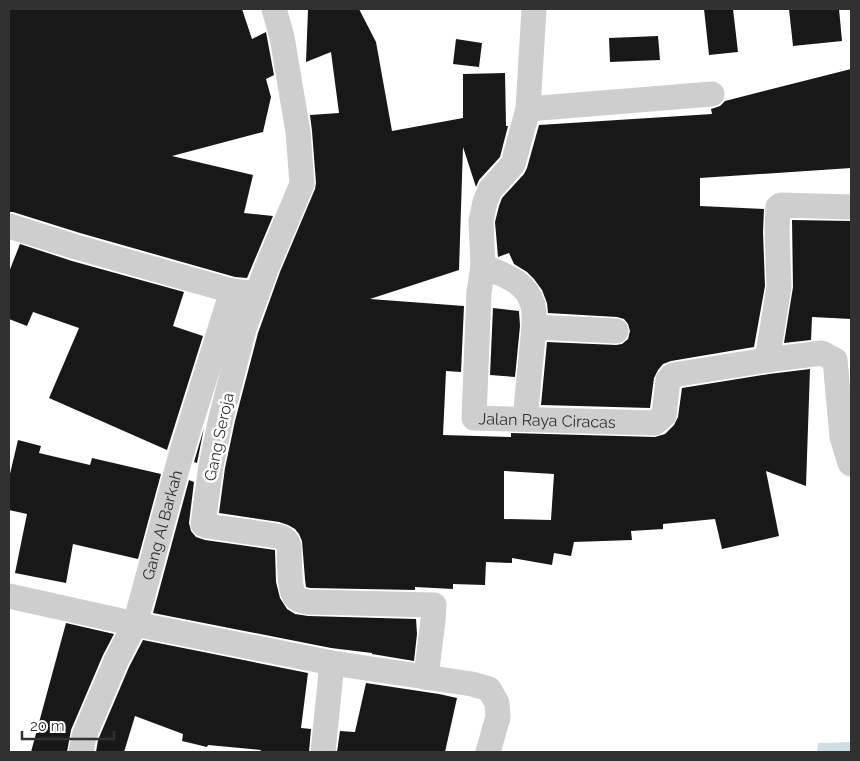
<svg xmlns="http://www.w3.org/2000/svg" width="860" height="761" viewBox="0 0 860 761" font-family="Raleway,sans-serif">
  <rect width="100%" height="100%" fill="#fff"/>
  <polygon fill="#ccdee7" points="851,742 851,752 817,752 818,743"/>
  <g fill="#181818" fill-rule="evenodd">
    <polygon points="9,9 242,9 252,39 266,32 274,75 266,79 271,97 263,132 172,156 253,175 244,213 273,216 247,278 235,277 80,233 13,212 9,212"/>
    <path d="M308 9H359L376 42 392 131 463 118V74L505 73 506 126H508L500 157 479 180 476 187 463 147 459 270 370 299 464 306 461 372 446 371 443 435 511 437V433L655 437 665 434 674 425 678 417 682 388 769 374 810 369 806 486 766 471 779 536 722 549 715 519 663 524V529L631 531 632 540 574 542 571 556 554 553 552 565 512 558V563L486 562 485 585 453 584V589L415 587V590L310 588 306 587 305 579 302 541 299 534 295 529 288 525 279 522 219 513 225 468 235 421 258 333 280 272 315 189 316 183 312 131 310 115 339 113 331 52 306 62ZM504 471 554 474 551 520 504 519Z"/>
    <polygon points="704,9 733,9 738,52 709,55"/>
    <polygon points="789,9 839,9 842,41 793,46"/>
    <polygon points="658,36 660,60 610,62 609,38"/>
    <polygon points="456,39 482,43 479,67 453,64"/>
    <polygon points="851,69 851,168 700,178 700,206 764,209 763,232 765,286 754,347 671,361 663,364 658,370 654,378 650,408 541,405 547,342 616,345 622,344 628,339 630,331 628,324 624,319 617,317 548,313 547,303 542,290 534,279 527,272 514,264 509,253 498,257 495,222 499,206 502,198 524,174 527,168 539,125 712,114 711,109 720,106 725,101"/>
    <polygon points="792,220 851,221 851,319 812,317 811,340 784,343 793,287"/>
    <polygon points="20,244 72,261 184,292 173,326 203,336 167,450 49,398 79,328 33,312 27,326 9,319 9,272"/>
    <polygon points="493,308 519,311 520,326 515,377 490,375"/>
    <polygon points="204,428 197,463 194,462"/>
    <polygon points="18,440 41,446 39,453 90,465 92,458 161,474 138,559 73,544 66,583 15,573 27,514 9,510 9,478"/>
    <polygon points="189,480 194,482 189,523 191,531 196,537 205,540 275,550 276,582 280,598 287,609 295,614 308,616 416,619 417,634 414,661 372,654 372,653 331,648 153,613"/>
    <polygon points="66,623 114,634 103,655 71,730 67,752 31,752"/>
    <polygon points="143,640 308,673 301,728 311,729 309,752 260,752 261,750 208,745 207,747 182,741 183,734 135,716 124,752 96,752 98,740 129,667"/>
    <polygon points="366,683 439,694 457,698 445,752 337,752 340,731 355,732"/>
  </g>
  <g fill="none" stroke-linecap="round" stroke-linejoin="round">
    <g stroke="#cecece" stroke-width="25">
      <path d="M274 9 282 37 298 132 302 184 267 267 244 329 221 418 211 466 203 524 207 526 277 536C284 538 287 540 289 546 290 558 288 590 296 598 299 601 304 601 308 602L434 605 433 620 426 677"/>
      <path id="s1" d="M534 9 528 109 513 164 490 190 485 202 481 221 483 266 479 292 474 418 655 423 664 415 668 380 673 375 767 360 822 353 835 360 842 437 850 463 851 464"/>
      <polyline points="528,109 712,94"/>
      <polyline points="9,226 76,247 232,291 248,293"/>
      <path d="M483 266C501 274 526 281 532 303 535 310 534 320 534 327L616 331"/>
      <polyline points="767,360 779,287 777,231 778,207 781,205 851,207"/>
      <polyline points="525,419 534,327"/>
      <polyline points="9,596 135,624 332,663 472,684 489,689 497,703 498,717 488,752"/>
      <path id="s2" d="M81 752 84 736 116 661 135 624 182 451 232 291"/>
      <polyline points="323,752 332,663"/>
    </g>
  </g>
  <g text-anchor="middle" dominant-baseline="central" stroke-width="5" stroke-linejoin="round" paint-order="stroke">
    <g font-size="16" fill="#313131" stroke="#fff">
      <text stroke="none"><textPath href="#s1" startOffset="495">Jalan Raya Ciracas</textPath></text>
      <text transform="translate(219 437) rotate(-78)">Gang Seroja</text>
      <text stroke="none"><textPath href="#s2" startOffset="242">Gang Al Barkah</textPath></text>
    </g>
  </g>
  <rect width="860" height="761" fill="none" stroke="#313131" stroke-width="20"/>
  <path d="M22 731v8h92v-8" fill="none" stroke="#313131" stroke-width="2.5"/>
  <text x="30" y="731" font-size="15" fill="#313131" stroke="#ffffff" stroke-width="4" paint-order="stroke">20 m</text>
</svg>
